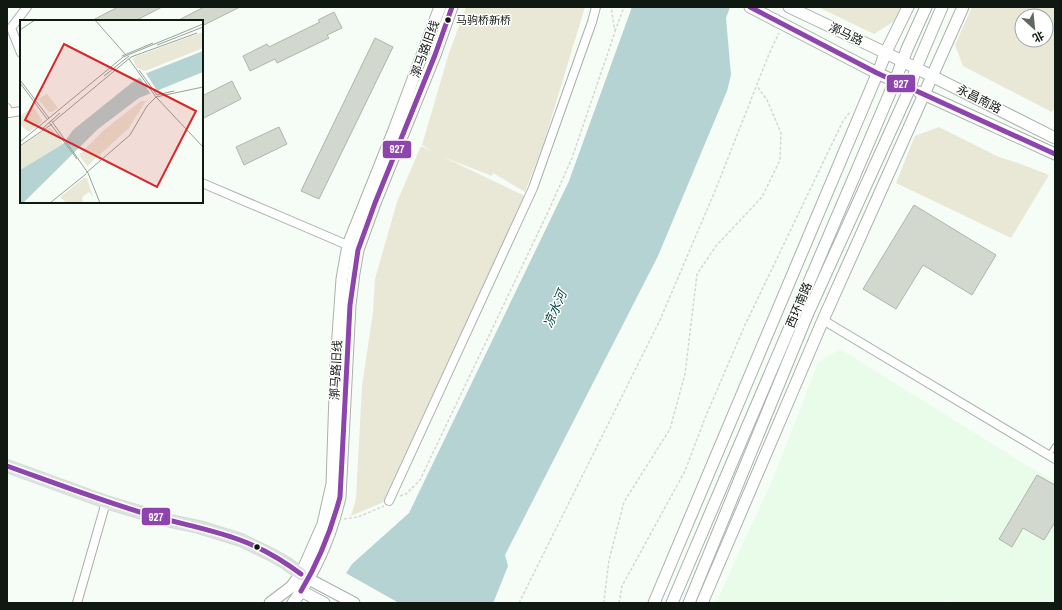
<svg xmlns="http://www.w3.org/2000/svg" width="1062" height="610" viewBox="0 0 1062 610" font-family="'Archivo Narrow','Noto Sans SC',sans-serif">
  <rect width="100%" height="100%" fill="#f6fcf6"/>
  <polygon fill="#e8fce9" points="840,349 1026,465 1055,481 1055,603 948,603 953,594 947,603 716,603 775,474 818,363"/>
  <g fill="#e9e8d6" fill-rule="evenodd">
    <polygon points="466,7 585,7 544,142 525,192 493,173 492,176 443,157 525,196 386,501 351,516 356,499 362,386 373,312 375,279 397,202 421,146 434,152 422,145 449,53"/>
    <polygon points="818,7 901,7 893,22 874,34"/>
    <path d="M972 7H1055V107L1052 112 963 66 955 45ZM1022 16H1046V40H1022Z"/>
    <polygon points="939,127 999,157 1018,163 1049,175 1011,238 896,183 915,136"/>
  </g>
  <polygon fill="#b5d3d2" points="632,7 730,7 726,18 731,75 727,91 658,256 505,555 508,566 494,601 493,603 327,603 352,564 409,513 569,181"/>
  <polygon fill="#f6fcf6" points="344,572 399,603 325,603"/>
  <g fill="#d3d8cf" stroke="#b0b4ac">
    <polygon points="118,7 162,7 135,21 91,21"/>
    <polygon points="204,7 240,7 202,26 202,21 177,21"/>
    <polygon points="334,12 342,28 327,35 329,38 277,63 275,59 250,71 243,56 267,44 269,47 320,22 318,20"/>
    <polygon points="375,38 393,47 319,199 301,191"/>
    <polygon points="232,81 241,99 202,119 202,96"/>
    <polygon points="279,127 287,144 244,165 236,147"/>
    <polygon points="914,205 996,255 972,295 923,265 896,309 863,289"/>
    <polygon points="1037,475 1055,485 1055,522 1044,540 1023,528 1012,547 999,539"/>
  </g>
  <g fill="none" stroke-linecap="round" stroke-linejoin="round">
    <g stroke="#aab1ab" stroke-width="6">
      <polyline id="lane" points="1049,455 1055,446"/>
    </g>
    <g stroke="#aab1ab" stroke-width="10">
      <g id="street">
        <polyline points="21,53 11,28 27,7"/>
        <polyline points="7,108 9,113 21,111"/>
        <polyline points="202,183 352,247"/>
        <polyline points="823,320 1055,459"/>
        <polyline points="389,501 533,188 592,22 596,7"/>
        <polyline points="77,603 106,502"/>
      </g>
    </g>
    <g stroke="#aab1ab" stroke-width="13">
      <g id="secondary">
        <polyline points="750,7 877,73 901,84"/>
        <polyline points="789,7 886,53 1055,138"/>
        <polyline points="883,58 908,7"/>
        <polyline points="919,92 1055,154"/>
        <polyline points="303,576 354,603"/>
        <polyline points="301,591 324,603"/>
        <polyline points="270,603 291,587 301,574 323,524 332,484 336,364 342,279 348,245 394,130 440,7"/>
        <path d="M293 603C316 571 331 536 340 497L350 305 354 273 358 250 375 203 435 55 452 7"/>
        <polyline points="654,603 886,53"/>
        <polyline points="672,603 895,81 907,49 926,7"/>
        <polyline points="689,603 808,313 910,88 916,68 942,7"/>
        <polyline points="702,603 823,320 963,7"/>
      </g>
    </g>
    <g stroke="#d5d9d6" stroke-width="14">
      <polyline id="primary" points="7,466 106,502 166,520 199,527 241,540 272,555 286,563 301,574"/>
    </g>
    <g stroke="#d4d7d4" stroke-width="1.5" stroke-dasharray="3 2" stroke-linecap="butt">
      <polyline points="615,31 624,7"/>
      <polyline points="400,496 406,494 420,480 548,212 572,158 615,32 611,7"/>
      <polyline points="344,519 358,517 384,506"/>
      <polyline points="519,603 660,320 715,191 769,54 779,33"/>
      <polyline points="605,603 604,601 609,560 624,502 670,429 685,374 697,274 716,246 762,197 780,160 781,133 767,100 757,86"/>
      <polyline points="619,603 622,586 685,471 705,418 745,325 843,121 850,112"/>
    </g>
    <use href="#lane" stroke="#fefffe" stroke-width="4"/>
    <use href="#street" stroke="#fefffe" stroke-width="8"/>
    <use href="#secondary" stroke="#fefffe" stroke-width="11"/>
    <use href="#primary" stroke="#dce4e2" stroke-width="12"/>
    <g stroke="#fff" stroke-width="8">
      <g id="bus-1">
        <polyline points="750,7 877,73 1055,154"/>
        <path d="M7 466C52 482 97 499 143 513 175 523 208 528 240 540 262 548 282 560 301 574"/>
        <path d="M301 591C319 561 331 531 340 497L350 305 358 250 375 203 435 55 452 7"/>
      </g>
    </g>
    <use href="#bus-1" stroke="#8e44ad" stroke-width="5"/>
  </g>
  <g fill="#101911" stroke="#fff" stroke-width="1.5">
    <circle cx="448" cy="20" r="3.5"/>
    <circle cx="257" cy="547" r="3.5"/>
  </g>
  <g text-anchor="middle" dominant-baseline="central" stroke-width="3" stroke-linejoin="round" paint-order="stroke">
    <g font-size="11" fill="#101911" stroke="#fff" text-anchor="start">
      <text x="456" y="20">马驹桥新桥</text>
    </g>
    <g font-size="12" fill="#101911" stroke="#fff">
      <text transform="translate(846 34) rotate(25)">漷马路</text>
      <text transform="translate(425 49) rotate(-70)">漷马路旧线</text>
      <text transform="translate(979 99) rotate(27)">永昌南路</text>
      <text transform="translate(799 305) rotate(-67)">西环南路</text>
      <text transform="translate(336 370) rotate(-87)">漷马路旧线</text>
    </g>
    <g font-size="13" font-style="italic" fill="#064748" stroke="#fff">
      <text transform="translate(555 309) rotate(-67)">凉水河</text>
    </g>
  </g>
  <g transform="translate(20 20)">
    <rect width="183" height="183" fill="#f6fcf6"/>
    <path d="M183 12V28L125 51 117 48 112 38ZM27 74 38 88 32 92H29L18 79ZM121 81H126L108 109 67 146 59 135 84 110ZM14 87 22 101 9 112 0 105V96ZM28 108H31L43 124 0 150V127ZM64 158H67L73 177 69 172 62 177 63 183H47L40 177Z" fill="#e9e8d6"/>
    <path d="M183 31V52L119 78 78 109 3 183H0V150L43 124 53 110 114 61 127 53Z" fill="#b5d3d2"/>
    <path d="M125 52 138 72 132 76 119 56Z" fill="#f6fcf6"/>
    <path fill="none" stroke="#9aa19a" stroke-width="1" d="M75 0 105 34M0 10 15 0M137 25 183 7M102 36 133 23M109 39 136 77M119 50 137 75M84 56 109 36M0 60 29 98M0 63 27 99M137 75 154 71M136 77 183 67M31 100 68 153 80 183M29 102 57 139M33 102 111 37 177 13M23 108 40 93M0 122 103 37 183 4M0 126 32 104M66 153 110 115 127 86 136 77 183 127M30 183 66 154"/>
    <path fill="#d62828" fill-opacity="0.15" stroke="#d62828" stroke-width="2" d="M44 24 176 91 137 167 5 100Z"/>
    <rect width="183" height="183" fill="none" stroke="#101911" stroke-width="2"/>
  </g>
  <g stroke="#fff" stroke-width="1.5">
    <rect x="886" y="74" width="30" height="19" rx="4" fill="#8e44ad"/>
    <rect x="382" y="140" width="30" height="19" rx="4" fill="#8e44ad"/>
    <rect x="141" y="507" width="30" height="19" rx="4" fill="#8e44ad"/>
  </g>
  <g font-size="11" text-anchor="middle" font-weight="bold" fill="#fff">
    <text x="901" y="88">927</text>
    <text x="397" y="153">927</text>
    <text x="156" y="521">927</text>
  </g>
  <rect width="1062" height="610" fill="none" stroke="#101911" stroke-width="16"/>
  <g transform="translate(1034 28) rotate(153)"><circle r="19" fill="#ffffff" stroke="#9fa3a0"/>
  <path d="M0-3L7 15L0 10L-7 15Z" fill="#606861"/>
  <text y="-6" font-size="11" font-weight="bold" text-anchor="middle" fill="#101911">北</text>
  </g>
</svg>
